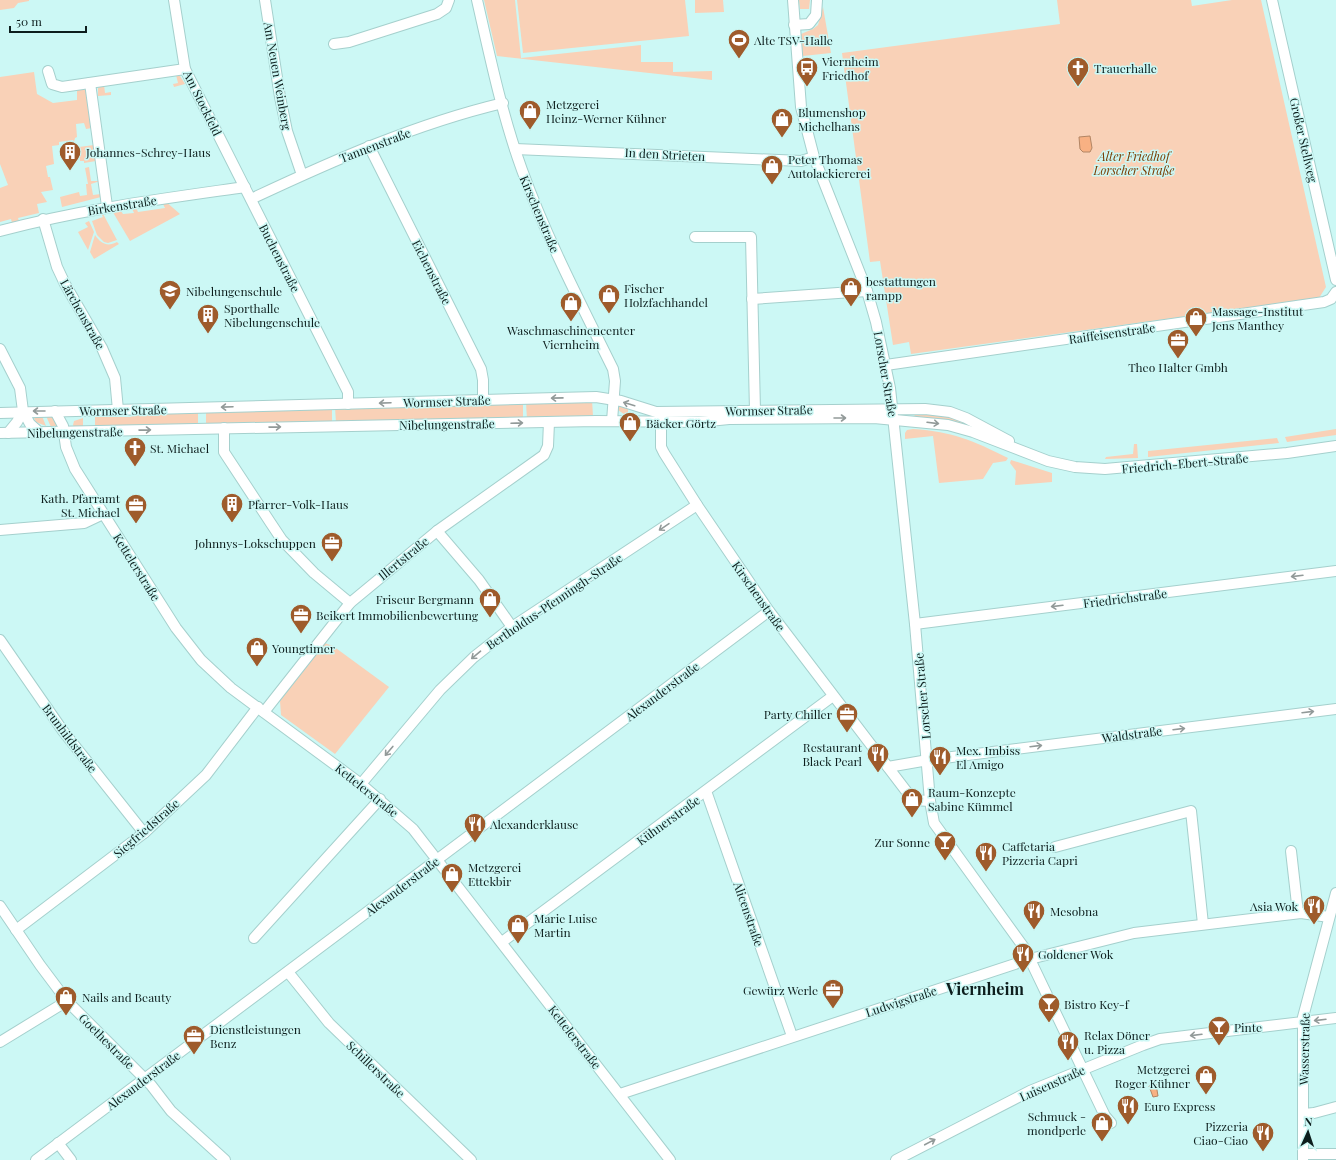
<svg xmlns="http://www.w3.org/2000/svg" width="1336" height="1160" viewBox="0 0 1336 1160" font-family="'Playfair Display',serif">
  <rect width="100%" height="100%" fill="#ccf8f5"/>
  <g fill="#f9d1b7">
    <polygon points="0,0 29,0 29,1 18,3 14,8 0,10"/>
    <polygon points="484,0 515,0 521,58 641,45 641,62 673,62 673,72 712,71 712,80 497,56"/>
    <polygon points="517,0 685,0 689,36 523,53"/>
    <polygon points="695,0 723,0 724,12 695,13"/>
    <polygon points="799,0 810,0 809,9 800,9"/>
    <polygon points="1057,0 1191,0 1192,6 1232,0 1261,0 1326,287 1319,298 911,354 909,342 893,345 880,261 870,262 842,53 1060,24"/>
    <polygon points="823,7 831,53 803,56 801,34 813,29 818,25"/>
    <polygon points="34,72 37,94 53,103 77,100 77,88 87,90 92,128 86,129 84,123 76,124 77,137 75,138 74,142 73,140 59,142 59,145 52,146 54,164 46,166 48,177 50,177 53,190 41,192 47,202 37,204 39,213 18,218 19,221 12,223 11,219 0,222 0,188 8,185 0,164 0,77"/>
    <polygon points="176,75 180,76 185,84 174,87 173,84 178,83"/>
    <polygon points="104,85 105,93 111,92 111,95 98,96 98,88"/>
    <polygon points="94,145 96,161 84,163 84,161 80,161 79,147"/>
    <polygon points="89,167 91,181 100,181 91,184 93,195 101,194 101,197 62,207 60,197 79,192 80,196 87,195 86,184 88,184 85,168"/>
    <polygon points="165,201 180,214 130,241 111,209 119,208 123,214 134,213 131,206 135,205 138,212 165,208 162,202"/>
    <polygon points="99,210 101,210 117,240 108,243 104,242 97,235 92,221 103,217"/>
    <polygon points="89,221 94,232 88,250 78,232 88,227 85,223"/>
    <path d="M95 235C101 244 108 247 117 242L119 244 94 259 90 252Z"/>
    <polygon points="592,400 593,416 527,420 526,402"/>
    <polygon points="523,402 523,420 336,424 335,406"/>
    <polygon points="618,405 628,406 628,417 618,410"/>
    <polygon points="332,407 332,424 206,426 206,409"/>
    <polygon points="154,410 198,410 198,427 95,428 95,417 130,417"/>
    <polygon points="915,413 947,416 974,427 1004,441 914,418"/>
    <polygon points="37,415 42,416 46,426 36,422 34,418"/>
    <polygon points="46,416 53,417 60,425 51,427"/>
    <polygon points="83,418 83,429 75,429 73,425 74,421"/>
    <path d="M913 429C954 432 972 440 1008 458L1006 461 993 463 983 479 939 483 933 436 905 439V433L907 430Z"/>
    <polygon points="1336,429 1336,435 1287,442 1285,437"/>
    <polygon points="1277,438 1279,443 1148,457 1148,451"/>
    <polygon points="1134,444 1137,444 1138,458 1105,459 1106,457 1133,454"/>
    <polygon points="1011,460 1052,473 1052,482 1015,485 1016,471 1010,463"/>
    <polygon points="322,642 333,646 389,687 335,754 281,715 280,701"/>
  </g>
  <g fill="#f8b183" stroke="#b28564">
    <polygon points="1090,136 1092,148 1090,152 1083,152 1080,149 1079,137"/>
    <polygon points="1156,1084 1158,1096 1153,1097 1149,1086"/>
  </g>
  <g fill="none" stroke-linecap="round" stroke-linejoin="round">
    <g stroke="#a5d0cd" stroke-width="12">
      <g id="minor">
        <polyline points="174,0 185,69 348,392 348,404"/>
        <polyline points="265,0 280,97 287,131 302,175"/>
        <path d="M477 0C490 57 502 115 522 170 547 239 581 304 613 369L615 381 612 421"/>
        <polyline points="793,0 801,107 814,157 867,291 876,322 890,388 915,624 930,801 934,823 1025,949 1105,1116 1111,1123"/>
        <polyline points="1272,0 1336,280"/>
        <polyline points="794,25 809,24 816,15 817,0"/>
        <polyline points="334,44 349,42 437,14 446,8 449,0"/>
        <polyline points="48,71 52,84 62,87 185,69"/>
        <polyline points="90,83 107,206"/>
        <polyline points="369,146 481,369 483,380 483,400"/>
        <polyline points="515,149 801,161 814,157"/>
        <path d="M251 199C332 161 415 124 503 103"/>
        <polyline points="43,219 57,267 65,284 102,348 115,378 118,410"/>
        <path d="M0 231C82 209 161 199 245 187"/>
        <polyline points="695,237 751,237 755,411"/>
        <polyline points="752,299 867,291"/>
        <polyline points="0,349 20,388 23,411 30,424 39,432"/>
        <polyline points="886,365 1324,302 1331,299 1336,292"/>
        <polyline points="55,411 63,426 66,447 75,469 176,628 201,660 231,688 361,784 413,829 670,1160"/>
        <polyline points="0,413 596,397 621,401 656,412 925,409 950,412 966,418 1009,441"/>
        <polyline points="661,414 661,447 664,453 697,505 769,611 913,800 930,801"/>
        <polyline points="224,428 224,452 270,522 282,540 314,573 350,603"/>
        <polyline points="0,433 596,421 699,422 729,419 874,418 948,425 973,432 1048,461 1075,467 1105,469 1287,453 1336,446"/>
        <polyline points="8,433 17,422 23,411"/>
        <polyline points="0,530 84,523 103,514"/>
        <polyline points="437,531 479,580 512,627"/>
        <polyline points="915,624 1336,571"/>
        <polyline points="0,640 63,731 144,833"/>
        <polyline points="264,712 350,603 437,531 544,455 548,446 549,422"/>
        <polyline points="888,767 928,760 1336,709"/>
        <polyline points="361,784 440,690 474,657 512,627 697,505"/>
        <polyline points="706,791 792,1036"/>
        <polyline points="1055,847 1191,811 1203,924"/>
        <polyline points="1291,851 1298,913"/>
        <polyline points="0,906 40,965 67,1001 151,1085 171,1111 225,1160"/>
        <polyline points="16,930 144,833 206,775 258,707"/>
        <polyline points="254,938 380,799"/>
        <polyline points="502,942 833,696"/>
        <polyline points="288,972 329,1023 471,1160"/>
        <polyline points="0,1042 67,1001"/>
        <polyline points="620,1094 1030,959 1134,933 1301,913 1329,917"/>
        <polyline points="1304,1114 1314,1113 1336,1107"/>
        <polyline points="58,1143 71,1160"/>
        <polyline points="1303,1154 1336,1154"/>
        <polyline points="36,1160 769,611"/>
        <polyline points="896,1160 1030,1091 1143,1045 1160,1039 1336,1018"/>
        <polyline points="1303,1160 1303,1017 1336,893"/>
      </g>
    </g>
    <use href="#minor" stroke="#fff" stroke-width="10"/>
  </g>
  <defs><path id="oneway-shaft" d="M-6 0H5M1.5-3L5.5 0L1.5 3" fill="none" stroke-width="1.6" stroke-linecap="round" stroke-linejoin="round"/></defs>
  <g stroke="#929a99">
    <use href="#oneway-shaft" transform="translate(557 398) rotate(179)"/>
    <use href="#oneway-shaft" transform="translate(385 403) rotate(178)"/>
    <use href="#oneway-shaft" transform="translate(629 404) rotate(-163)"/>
    <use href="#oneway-shaft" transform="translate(227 407) rotate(178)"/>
    <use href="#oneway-shaft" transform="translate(39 411) rotate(180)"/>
    <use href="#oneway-shaft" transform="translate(840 418)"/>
    <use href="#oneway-shaft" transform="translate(517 423) rotate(-2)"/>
    <use href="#oneway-shaft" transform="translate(933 423) rotate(7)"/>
    <use href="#oneway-shaft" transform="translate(275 427) rotate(-1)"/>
    <use href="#oneway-shaft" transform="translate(145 430) rotate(-1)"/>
    <use href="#oneway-shaft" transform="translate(664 527) rotate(146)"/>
    <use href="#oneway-shaft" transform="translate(1297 576) rotate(173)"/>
    <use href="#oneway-shaft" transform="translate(1057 606) rotate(173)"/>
    <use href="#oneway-shaft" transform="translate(476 655) rotate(140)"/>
    <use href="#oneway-shaft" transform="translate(1308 712) rotate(-7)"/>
    <use href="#oneway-shaft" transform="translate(1179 729) rotate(-7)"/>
    <use href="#oneway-shaft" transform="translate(1036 746) rotate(-7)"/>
    <use href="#oneway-shaft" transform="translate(389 751) rotate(130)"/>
    <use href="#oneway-shaft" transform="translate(1320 1020) rotate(173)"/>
    <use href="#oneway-shaft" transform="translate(1196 1035) rotate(173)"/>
    <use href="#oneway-shaft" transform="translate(930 1142) rotate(-28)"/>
  </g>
  <defs>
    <g id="stadium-pin" transform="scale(1.15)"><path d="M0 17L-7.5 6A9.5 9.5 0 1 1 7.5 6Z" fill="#9e5b2b" stroke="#ccf8f5"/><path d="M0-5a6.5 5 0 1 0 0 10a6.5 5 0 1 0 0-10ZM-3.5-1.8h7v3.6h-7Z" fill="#fff"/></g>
    <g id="bus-pin" transform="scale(1.15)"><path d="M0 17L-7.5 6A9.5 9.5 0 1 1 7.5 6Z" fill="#9e5b2b" stroke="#ccf8f5"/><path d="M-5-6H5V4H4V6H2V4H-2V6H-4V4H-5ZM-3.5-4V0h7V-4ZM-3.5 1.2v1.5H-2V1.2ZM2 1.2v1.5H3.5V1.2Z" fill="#fff"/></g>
    <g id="church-pin" transform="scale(1.15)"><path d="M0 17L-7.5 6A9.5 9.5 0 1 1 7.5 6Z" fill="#9e5b2b" stroke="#ccf8f5"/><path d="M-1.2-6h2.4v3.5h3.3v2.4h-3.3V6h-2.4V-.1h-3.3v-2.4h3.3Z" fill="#fff"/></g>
    <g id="shop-pin" transform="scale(1.15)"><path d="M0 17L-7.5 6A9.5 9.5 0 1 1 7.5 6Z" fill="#9e5b2b" stroke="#ccf8f5"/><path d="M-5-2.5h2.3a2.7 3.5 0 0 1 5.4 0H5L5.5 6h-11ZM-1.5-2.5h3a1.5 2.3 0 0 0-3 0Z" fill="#fff"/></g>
    <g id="building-pin" transform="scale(1.15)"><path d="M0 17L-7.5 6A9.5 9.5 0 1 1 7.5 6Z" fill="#9e5b2b" stroke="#ccf8f5"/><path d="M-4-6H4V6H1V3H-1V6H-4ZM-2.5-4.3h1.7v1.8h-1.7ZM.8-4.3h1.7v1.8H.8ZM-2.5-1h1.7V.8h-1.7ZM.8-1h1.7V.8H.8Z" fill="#fff"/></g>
    <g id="school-pin" transform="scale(1.15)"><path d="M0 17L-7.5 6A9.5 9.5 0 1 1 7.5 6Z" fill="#9e5b2b" stroke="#ccf8f5"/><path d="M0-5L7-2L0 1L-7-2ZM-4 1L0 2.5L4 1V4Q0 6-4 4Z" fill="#fff"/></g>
    <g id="office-pin" transform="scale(1.15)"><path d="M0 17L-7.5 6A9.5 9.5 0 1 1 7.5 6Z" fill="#9e5b2b" stroke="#ccf8f5"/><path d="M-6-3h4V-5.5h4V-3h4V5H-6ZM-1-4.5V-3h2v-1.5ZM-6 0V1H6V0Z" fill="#fff"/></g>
    <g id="restaurant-pin" transform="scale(1.15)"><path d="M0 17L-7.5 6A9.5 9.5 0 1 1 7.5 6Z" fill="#9e5b2b" stroke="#ccf8f5"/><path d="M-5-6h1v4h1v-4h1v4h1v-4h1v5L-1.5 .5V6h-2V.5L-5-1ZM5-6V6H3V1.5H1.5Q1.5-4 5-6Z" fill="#fff"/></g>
    <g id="bar-pin" transform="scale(1.15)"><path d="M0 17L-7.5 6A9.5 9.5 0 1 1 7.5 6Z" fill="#9e5b2b" stroke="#ccf8f5"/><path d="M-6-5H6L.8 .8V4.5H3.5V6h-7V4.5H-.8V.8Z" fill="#fff"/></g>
  </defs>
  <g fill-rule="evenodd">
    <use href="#stadium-pin" x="739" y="40"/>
    <use href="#bus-pin" x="807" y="68"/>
    <use href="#church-pin" x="1078" y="68"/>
    <use href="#shop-pin" x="530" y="111"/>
    <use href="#shop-pin" x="782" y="119"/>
    <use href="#building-pin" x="70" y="152"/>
    <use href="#shop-pin" x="772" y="166"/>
    <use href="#shop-pin" x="851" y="288"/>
    <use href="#school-pin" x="170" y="291"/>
    <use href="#shop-pin" x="609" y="295"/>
    <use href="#shop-pin" x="571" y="303"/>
    <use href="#building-pin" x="208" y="315"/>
    <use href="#shop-pin" x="1196" y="318"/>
    <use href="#office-pin" x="1178" y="340"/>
    <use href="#shop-pin" x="630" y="423"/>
    <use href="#church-pin" x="135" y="448"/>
    <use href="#building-pin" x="232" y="504"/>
    <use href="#office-pin" x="136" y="505"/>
    <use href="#office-pin" x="332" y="543"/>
    <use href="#shop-pin" x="490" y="599"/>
    <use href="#office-pin" x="301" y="615"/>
    <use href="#shop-pin" x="257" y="648"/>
    <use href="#office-pin" x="847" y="714"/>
    <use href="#restaurant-pin" x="878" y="754"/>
    <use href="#restaurant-pin" x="940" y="757"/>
    <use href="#shop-pin" x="912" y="799"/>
    <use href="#restaurant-pin" x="475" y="824"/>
    <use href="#bar-pin" x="945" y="842"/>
    <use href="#restaurant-pin" x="986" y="853"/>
    <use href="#shop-pin" x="452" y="874"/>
    <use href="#restaurant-pin" x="1314" y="906"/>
    <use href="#restaurant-pin" x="1034" y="911"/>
    <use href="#shop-pin" x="518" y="925"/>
    <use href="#restaurant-pin" x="1023" y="954"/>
    <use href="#office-pin" x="833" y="990"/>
    <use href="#shop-pin" x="66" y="997"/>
    <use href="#bar-pin" x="1049" y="1004"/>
    <use href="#bar-pin" x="1219" y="1027"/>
    <use href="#office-pin" x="194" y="1036"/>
    <use href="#restaurant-pin" x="1068" y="1042"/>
    <use href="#shop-pin" x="1206" y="1076"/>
    <use href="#restaurant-pin" x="1128" y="1106"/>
    <use href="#shop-pin" x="1102" y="1123"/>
    <use href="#restaurant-pin" x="1263" y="1133"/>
  </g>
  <g text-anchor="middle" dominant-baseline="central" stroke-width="3" stroke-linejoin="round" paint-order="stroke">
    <g font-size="12" fill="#0d1e1d" stroke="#ccf8f5" text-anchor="start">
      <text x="754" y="40">Alte TSV-Halle</text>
      <text x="822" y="61">Viernheim<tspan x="822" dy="14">Friedhof</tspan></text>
      <text x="1094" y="68">Trauerhalle</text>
      <text x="546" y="104">Metzgerei<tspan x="546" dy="14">Heinz-Werner Kühner</tspan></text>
      <text x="798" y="112">Blumenshop<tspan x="798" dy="14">Michelhans</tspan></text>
      <text x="86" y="152">Johannes-Schrey-Haus</text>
      <text x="788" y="159">Peter Thomas<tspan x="788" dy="14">Autolackiererei</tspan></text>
      <text x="866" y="281">bestattungen<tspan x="866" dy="14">rampp</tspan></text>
      <text x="624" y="288">Fischer<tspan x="624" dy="14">Holzfachhandel</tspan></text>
      <text x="186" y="291">Nibelungenschule</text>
      <text x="224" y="308">Sporthalle<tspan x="224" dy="14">Nibelungenschule</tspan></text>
      <text x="1212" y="311">Massage-Institut<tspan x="1212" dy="14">Jens Manthey</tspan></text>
      <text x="571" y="330" text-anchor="middle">Waschmaschinencenter<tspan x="571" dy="14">Viernheim</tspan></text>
      <text x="1178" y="367" text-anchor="middle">Theo Halter Gmbh</text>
      <text x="646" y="423">Bäcker Görtz</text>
      <text x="150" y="448">St. Michael</text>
      <text x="120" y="498" text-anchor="end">Kath. Pfarramt<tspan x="120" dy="14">St. Michael</tspan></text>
      <text x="248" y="504">Pfarrer-Volk-Haus</text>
      <text x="316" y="543" text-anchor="end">Johnnys-Lokschuppen</text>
      <text x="474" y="599" text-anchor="end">Friseur Bergmann</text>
      <text x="316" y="615">Beikert Immobilienbewertung</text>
      <text x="272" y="648">Youngtimer</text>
      <text x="832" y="714" text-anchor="end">Party Chiller</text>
      <text x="862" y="747" text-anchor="end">Restaurant<tspan x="862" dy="14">Black Pearl</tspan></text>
      <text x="956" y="750">Mex. Imbiss<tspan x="956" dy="14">El Amigo</tspan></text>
      <text x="928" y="792">Raum-Konzepte<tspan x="928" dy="14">Sabine Kümmel</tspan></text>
      <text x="490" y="824">Alexanderklause</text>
      <text x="930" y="842" text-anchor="end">Zur Sonne</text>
      <text x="1002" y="846">Caffetaria<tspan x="1002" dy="14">Pizzeria Capri</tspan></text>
      <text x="468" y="867">Metzgerei<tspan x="468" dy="14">Ettekbir</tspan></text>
      <text x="1298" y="906" text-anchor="end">Asia Wok</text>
      <text x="1050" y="911">Mesobna</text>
      <text x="534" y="918">Marie Luise<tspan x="534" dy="14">Martin</tspan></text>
      <text x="1038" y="954">Goldener Wok</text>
      <text x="818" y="990" text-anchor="end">Gewürz Werle</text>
      <text x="82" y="997">Nails and Beauty</text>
      <text x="1064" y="1004">Bistro Key-f</text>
      <text x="1234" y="1027">Pinte</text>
      <text x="210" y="1029">Dienstleistungen<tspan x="210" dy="14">Benz</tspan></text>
      <text x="1084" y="1035">Relax Döner<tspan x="1084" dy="14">u. Pizza</tspan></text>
      <text x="1190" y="1069" text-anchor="end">Metzgerei<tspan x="1190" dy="14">Roger Kühner</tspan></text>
      <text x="1144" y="1106">Euro Express</text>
      <text x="1086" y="1116" text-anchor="end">Schmuck -<tspan x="1086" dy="14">mondperle</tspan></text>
      <text x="1248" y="1126" text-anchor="end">Pizzeria<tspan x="1248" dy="14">Ciao-Ciao</tspan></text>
    </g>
    <g font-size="12" fill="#0d1e1d" stroke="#ccf8f5">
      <text transform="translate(278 76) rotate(80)">Am Neuen Weinberg</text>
      <text transform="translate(203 103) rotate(64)">Am Stockfeld</text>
      <text transform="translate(1304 140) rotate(77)">Großer Stellweg</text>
      <text transform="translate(375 145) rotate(-21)">Tannenstraße</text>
      <text transform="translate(665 154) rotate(3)">In den Strieten</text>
      <text transform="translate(122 205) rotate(-9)">Birkenstraße</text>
      <text transform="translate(540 214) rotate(67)">Kirschenstraße</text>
      <text transform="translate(280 258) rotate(63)">Buchenstraße</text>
      <text transform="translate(432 272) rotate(63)">Eichenstraße</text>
      <text transform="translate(83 314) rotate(61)">Lärchenstraße</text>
      <text transform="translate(1112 333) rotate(-8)">Raiffeisenstraße</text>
      <text transform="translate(886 374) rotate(80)">Lorscher Straße</text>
      <text transform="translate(447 401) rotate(-2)">Wormser Straße</text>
      <text transform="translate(123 410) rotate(-1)">Wormser Straße</text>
      <text transform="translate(769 410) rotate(-1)">Wormser Straße</text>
      <text transform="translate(447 424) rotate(-1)">Nibelungenstraße</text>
      <text transform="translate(75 432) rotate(-1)">Nibelungenstraße</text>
      <text transform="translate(1185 463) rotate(-5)">Friedrich-Ebert-Straße</text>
      <text transform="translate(403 558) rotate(-39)">Illertstraße</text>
      <text transform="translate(137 567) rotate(58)">Kettelerstraße</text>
      <text transform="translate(759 596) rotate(55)">Kirschenstraße</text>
      <text transform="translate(1125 598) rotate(-7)">Friedrichstraße</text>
      <text transform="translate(554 601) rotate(-34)">Bertholdus-Pfenningh-Straße</text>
      <text transform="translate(662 691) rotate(-37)">Alexanderstraße</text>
      <text transform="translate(922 696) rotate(-95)">Lorscher Straße</text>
      <text transform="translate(1132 734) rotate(-7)">Waldstraße</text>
      <text transform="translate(70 738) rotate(53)">Brunhildstraße</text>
      <text transform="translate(367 790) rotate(39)">Kettelerstraße</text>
      <text transform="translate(668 820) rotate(-36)">Kühnerstraße</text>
      <text transform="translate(146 828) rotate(-41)">Siegfriedstraße</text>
      <text transform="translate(402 886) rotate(-37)">Alexanderstraße</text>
      <text transform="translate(749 914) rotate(71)">Alicenstraße</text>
      <text transform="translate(901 1001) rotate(-18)">Ludwigstraße</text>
      <text transform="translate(575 1037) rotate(52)">Kettelerstraße</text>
      <text transform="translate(107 1041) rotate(45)">Goethestraße</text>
      <text transform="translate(1304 1049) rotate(-89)">Wasserstraße</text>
      <text transform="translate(376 1069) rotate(44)">Schillerstraße</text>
      <text transform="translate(143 1080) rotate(-37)">Alexanderstraße</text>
      <text transform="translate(1052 1083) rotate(-24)">Luisenstraße</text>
    </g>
    <g font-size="12" font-style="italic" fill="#7a3b01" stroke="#ccf8f5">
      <text x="1134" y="156">Alter Friedhof<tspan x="1134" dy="14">Lorscher Straße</tspan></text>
    </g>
    <g font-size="16" font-weight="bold" fill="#0d1e1d" stroke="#ccf8f5">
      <text x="985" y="988">Viernheim</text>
    </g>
  </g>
  <g transform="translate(1308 1132) rotate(3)" stroke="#ccf8f5" stroke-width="3" paint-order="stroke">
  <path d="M0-3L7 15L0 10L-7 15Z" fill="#0d1e1d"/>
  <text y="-6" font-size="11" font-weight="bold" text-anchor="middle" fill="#0d1e1d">N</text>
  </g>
  <path d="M10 26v6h76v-6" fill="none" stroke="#0d1e1d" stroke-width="2"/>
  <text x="16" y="26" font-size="12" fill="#0d1e1d" stroke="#ccf8f5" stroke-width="3" paint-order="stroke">50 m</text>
</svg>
